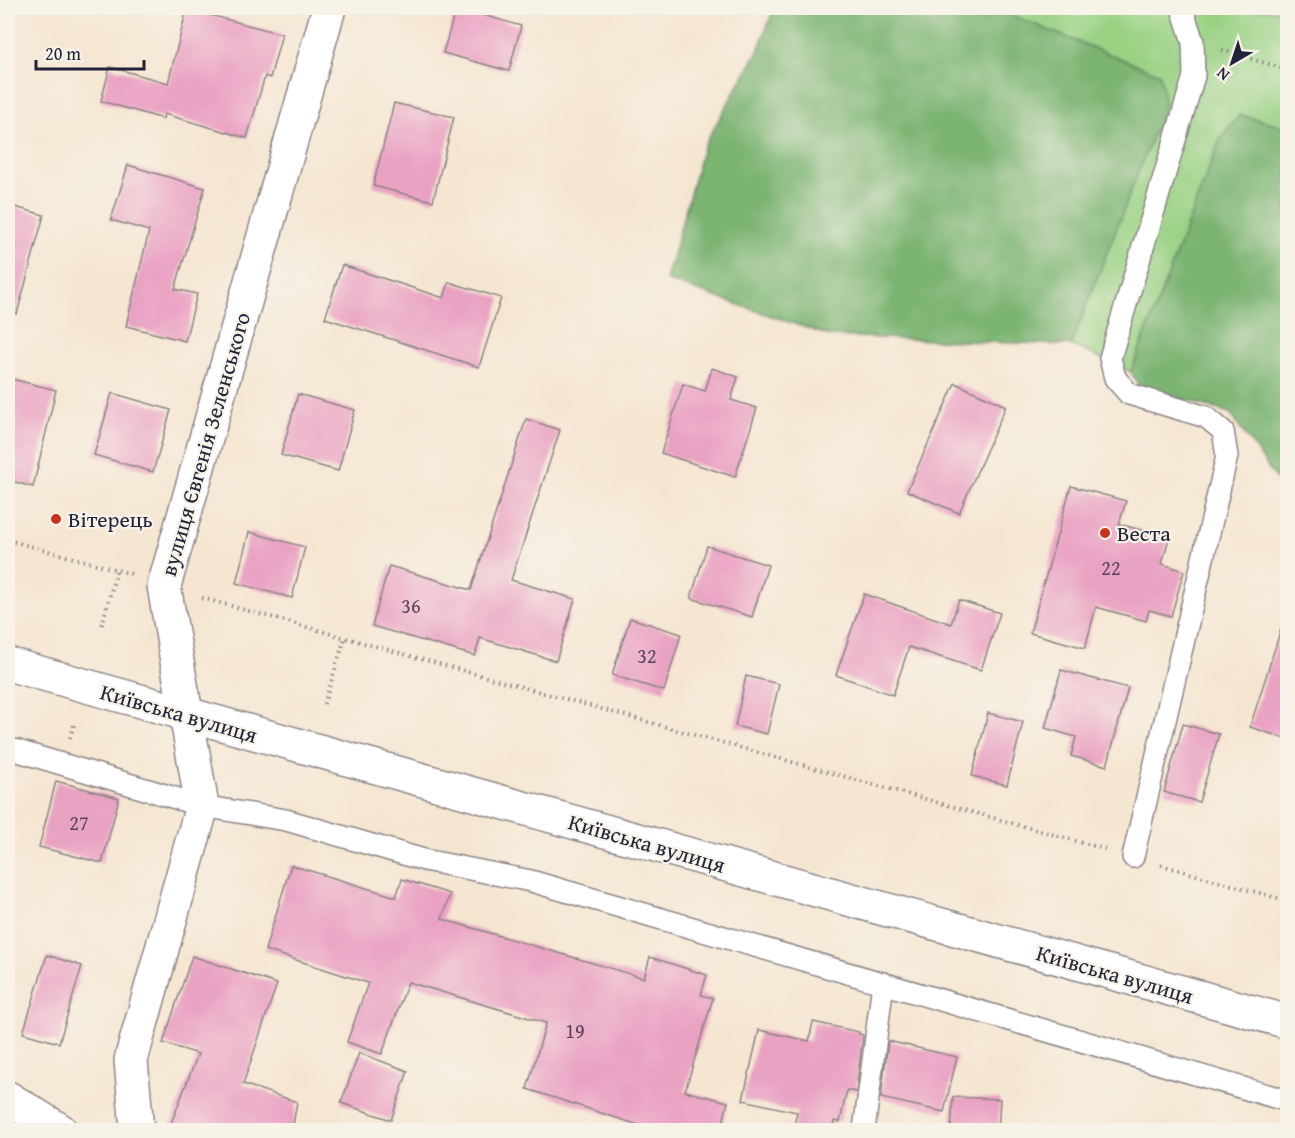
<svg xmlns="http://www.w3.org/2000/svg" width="1295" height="1138" viewBox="0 0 1295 1138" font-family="'Gentium Book Plus',serif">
  <rect width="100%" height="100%" fill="#f7f3e8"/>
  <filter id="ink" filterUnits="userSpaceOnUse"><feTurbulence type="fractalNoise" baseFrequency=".0167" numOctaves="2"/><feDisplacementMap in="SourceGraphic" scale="12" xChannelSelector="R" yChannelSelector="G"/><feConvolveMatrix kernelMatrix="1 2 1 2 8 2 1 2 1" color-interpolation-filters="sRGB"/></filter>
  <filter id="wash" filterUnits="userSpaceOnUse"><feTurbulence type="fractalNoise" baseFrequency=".008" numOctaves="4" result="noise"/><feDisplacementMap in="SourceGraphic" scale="24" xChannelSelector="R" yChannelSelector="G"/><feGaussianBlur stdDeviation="1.35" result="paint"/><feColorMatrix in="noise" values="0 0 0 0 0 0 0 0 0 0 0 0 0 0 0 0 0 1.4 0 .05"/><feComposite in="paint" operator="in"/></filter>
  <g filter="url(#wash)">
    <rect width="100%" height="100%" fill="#f5e6d1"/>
    <polygon fill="#9ad284" stroke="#5e7a60" stroke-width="1.5" points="993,8 1287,10 1287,127 1241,115 1221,137 1131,372 1071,345 1164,104"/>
    <g fill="#7bb472" stroke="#4e6b56" stroke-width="1.5">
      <polygon points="774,8 993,8 1160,74 1165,104 1071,345 830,336 666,280 703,147 758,51"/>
      <polygon points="1240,115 1287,127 1287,488 1282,487 1230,413 1139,386 1131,372 1221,137"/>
    </g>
    <g id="blocks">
      <g fill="#eaa2c3">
        <polygon points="456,8 485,8 483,15 521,26 509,71 443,53"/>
        <polygon points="187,9 282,34 270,78 265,76 247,138 164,114 163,119 101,101 110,67 168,83"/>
        <polygon points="394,103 454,117 433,201 373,186"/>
        <polygon points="128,165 205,188 175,289 197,294 185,341 126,326 149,231 111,220"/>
        <polygon points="8,205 44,215 17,314 8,313"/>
        <polygon points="342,265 444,298 449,282 501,298 479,367 325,318"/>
        <polygon points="712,368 738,377 731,400 757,408 735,477 661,453 683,384 705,391"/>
        <polygon points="8,378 56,390 33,487 8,480"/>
        <polygon points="955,383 1006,406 959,513 907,491"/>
        <polygon points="112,393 171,410 153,472 94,455"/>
        <polygon points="298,394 355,410 338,471 281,455"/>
        <polygon points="526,419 560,430 511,580 575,599 556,661 480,638 475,656 372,626 389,566 471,590"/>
        <polygon points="1071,486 1126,501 1119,524 1169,538 1162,564 1184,571 1171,616 1149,610 1146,621 1096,607 1085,648 1030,633"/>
        <polygon points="249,532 305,547 292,598 236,583"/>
        <polygon points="707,546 768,565 752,617 691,598"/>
        <polygon points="864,594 951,624 959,600 1000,613 981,670 909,647 893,695 836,675"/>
        <polygon points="630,618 681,634 664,691 612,675"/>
        <polygon points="1281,629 1287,630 1287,739 1250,727"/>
        <polygon points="1061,670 1128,688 1107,766 1071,756 1076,737 1045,728"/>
        <polygon points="746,676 779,684 767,734 735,726"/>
        <polygon points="988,713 1023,722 1007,785 972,776"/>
        <polygon points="1183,724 1219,734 1199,802 1164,792"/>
        <polygon points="56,781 119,798 102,863 39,847"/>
        <polygon points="291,865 396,897 402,879 450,894 442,919 644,978 650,957 707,975 701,995 713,998 685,1091 728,1102 721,1131 657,1131 527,1089 546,1023 408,982 382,1054 347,1042 368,983 265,950"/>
        <polygon points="47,955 82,966 59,1043 23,1033"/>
        <polygon points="192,956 277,984 243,1084 297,1102 292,1131 168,1131 198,1054 163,1043"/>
        <polygon points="813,1022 859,1032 859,1034 863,1035 856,1092 847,1090 840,1122 834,1121 832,1131 793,1131 797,1112 743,1100 759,1030 809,1041"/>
        <polygon points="888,1041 957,1057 944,1112 881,1098"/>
        <polygon points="359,1053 408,1071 391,1120 341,1103"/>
        <polygon points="953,1097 1000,1099 998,1131 951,1131"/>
      </g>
    </g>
  </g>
  <g filter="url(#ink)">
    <use href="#blocks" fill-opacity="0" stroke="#8c8486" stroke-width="1.5"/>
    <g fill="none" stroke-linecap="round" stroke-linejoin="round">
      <g stroke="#8c8486" stroke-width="24">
        <g id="lane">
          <polyline points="8,748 202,806 286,820 424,860 531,881 1288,1101"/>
          <polyline points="1133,857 1227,456 1223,431 1206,417 1129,394 1115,378 1110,358 1194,76 1193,42 1182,8"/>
          <polyline points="864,1130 883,983"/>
        </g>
      </g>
      <g stroke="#8c8486" stroke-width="36">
        <g id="street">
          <polyline points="8,1098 60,1130"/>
          <polyline points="137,1130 131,1060 202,806 164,586 329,8"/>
        </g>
      </g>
      <g stroke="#8c8486" stroke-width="36">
        <polyline id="primary" points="8,664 1288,1022"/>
      </g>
      <g stroke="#8c8486" stroke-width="4" stroke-dasharray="1.5 4.5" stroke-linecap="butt">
        <polyline points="1222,50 1288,70"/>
        <polyline points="8,540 132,574"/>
        <polyline points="202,598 1105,849"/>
        <polyline points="102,625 117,569"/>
        <polyline points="324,704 345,638"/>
        <polyline points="70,738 75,721"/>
        <polyline points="1161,865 1288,901"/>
      </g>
      <use href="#lane" stroke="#fff" stroke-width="21"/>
      <use href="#street" stroke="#fff" stroke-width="33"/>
      <use href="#primary" stroke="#fff" stroke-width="33"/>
    </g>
  </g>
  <g fill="#c8321e" stroke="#f7f3e8" stroke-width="2">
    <circle cx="56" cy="519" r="6"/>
    <circle cx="1105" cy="533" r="6"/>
  </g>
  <g text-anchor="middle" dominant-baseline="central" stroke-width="4.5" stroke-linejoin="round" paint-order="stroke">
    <g font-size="20" fill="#54425d">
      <text x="1111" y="567">22</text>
      <text x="411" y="605">36</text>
      <text x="647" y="655">32</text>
      <text x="79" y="822">27</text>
      <text x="575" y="1030">19</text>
    </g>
    <g font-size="22" fill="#22223b" stroke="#f7f3e8">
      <text transform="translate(205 444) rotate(-74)">вулиця Євгенія Зеленського</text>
      <text transform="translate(179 713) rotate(16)">Київська вулиця</text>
      <text transform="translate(647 843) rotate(16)">Київська вулиця</text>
      <text transform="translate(1115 974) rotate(16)">Київська вулиця</text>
    </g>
    <g font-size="22" fill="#22223b" stroke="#f7f3e8" text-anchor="start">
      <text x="68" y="519">Вітерець</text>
      <text x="1117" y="533">Веста</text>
    </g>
  </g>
  <rect width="1295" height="1138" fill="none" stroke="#f7f3e8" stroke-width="30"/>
  <g transform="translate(1232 63) rotate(219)" stroke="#f7f3e8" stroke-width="4.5" paint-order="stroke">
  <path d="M0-4.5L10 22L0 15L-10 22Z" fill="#22223b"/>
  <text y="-9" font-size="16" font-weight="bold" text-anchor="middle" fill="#22223b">N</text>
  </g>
  <path d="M36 60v9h108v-9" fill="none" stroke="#22223b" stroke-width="3"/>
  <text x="45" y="60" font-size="18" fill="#22223b" stroke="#f7f3e8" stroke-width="4.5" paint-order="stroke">20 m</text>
</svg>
